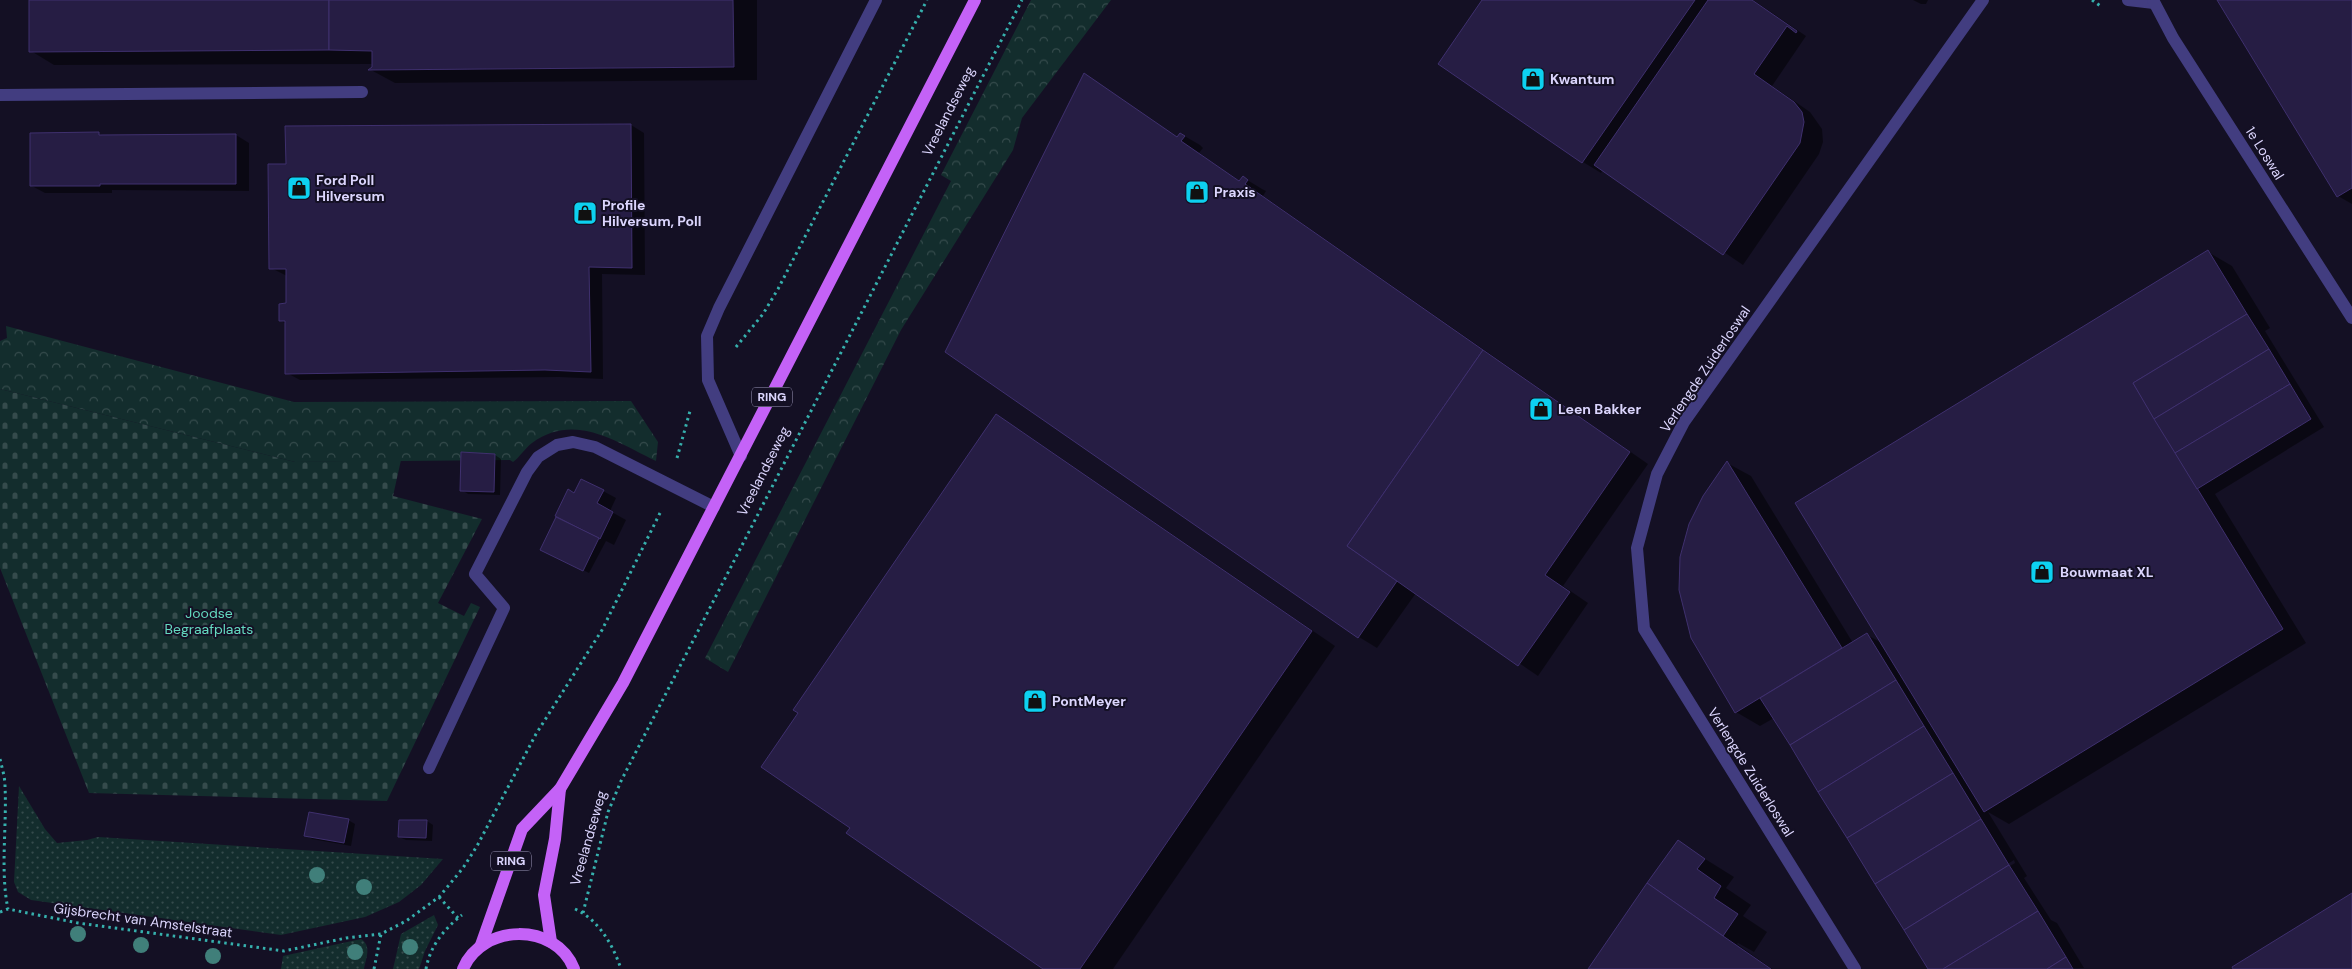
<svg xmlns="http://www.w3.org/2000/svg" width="2352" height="969" viewBox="0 0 2352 969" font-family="'DM Sans',sans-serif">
  <defs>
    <pattern id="grass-dots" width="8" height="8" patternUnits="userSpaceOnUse" patternTransform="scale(1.25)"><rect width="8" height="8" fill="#132d2d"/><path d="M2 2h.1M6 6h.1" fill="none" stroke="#354b4c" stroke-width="1.8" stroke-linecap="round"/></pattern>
    <pattern id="forest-crowns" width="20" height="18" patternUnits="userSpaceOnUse" patternTransform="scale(1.25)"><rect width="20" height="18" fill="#132d2d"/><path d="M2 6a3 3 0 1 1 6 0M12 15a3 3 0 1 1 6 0" fill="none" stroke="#354b4c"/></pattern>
    <pattern id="cemetery-stones" width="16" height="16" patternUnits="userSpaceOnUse" patternTransform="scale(1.25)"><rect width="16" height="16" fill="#132d2d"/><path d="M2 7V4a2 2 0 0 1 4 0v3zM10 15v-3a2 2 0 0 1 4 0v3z" fill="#354b4c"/></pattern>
  </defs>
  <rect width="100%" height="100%" fill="#141024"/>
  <g fill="url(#grass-dots)">
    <polygon points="19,786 45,829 57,843 87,840 98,837 443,859 421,885 399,902 365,917 281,935 31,900 18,892 14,882"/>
    <polygon points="434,915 438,925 425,951 419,969 393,969 401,934"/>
    <path d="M361 939C372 946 366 958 364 969H281L283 956Z"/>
  </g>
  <g fill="url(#forest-crowns)">
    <polygon points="1031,0 1111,0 1022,118 1013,150 901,330 728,672 705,658 951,181 941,175"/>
    <path d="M6 326 294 402 631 401 658 442 656 461C616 442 575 412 532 443 525 448 520 457 513 462L510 460 295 462 0 389V341L7 338Z"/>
  </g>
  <polygon fill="url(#cemetery-stones)" points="0,389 295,462 401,460 393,496 482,519 438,603 464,616 471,603 480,607 387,801 89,793 0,568"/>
  <g fill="#0007" fill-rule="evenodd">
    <polygon points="30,0 757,0 757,80 395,83 371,70 372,64 54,65 31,51"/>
    <polygon points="1484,0 1753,0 1806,36 1772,86 1810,112 1822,129 1823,142 1819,154 1743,265 1603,170 1601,173 1583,162 1440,63"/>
    <polygon points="1913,0 1928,0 1926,4 1921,4"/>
    <polygon points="2218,0 2352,0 2352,204 2338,196"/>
    <polygon points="1085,75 1178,138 1181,134 1200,145 1203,148 1199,153 1241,182 1244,178 1262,189 1266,191 1263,196 1648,464 1563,586 1588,603 1538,676 1416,593 1377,648 1359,637"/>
    <polygon points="631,125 644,133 645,275 602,274 603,379 559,377 300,380 287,373 286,324 280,320 287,305 287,276 271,268 287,165"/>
    <polygon points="99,134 104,136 236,135 249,143 249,191 112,190 112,193 45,193 32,186"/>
    <path d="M2208 252 2232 266 2270 328 2265 331 2324 427 2215 494 2306 643 2009 824 1988 812 2027 876 2024 878 2051 920 2057 923 2084 968 1929 969 1774 718 1760 726 1736 712 1692 638 1680 590 1727 463 1751 476 1853 643 1867 635 1884 644ZM2014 860 2015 863 1913 925 1911 924Z"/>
    <polygon points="996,416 1020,430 1335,646 1113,969 1045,969"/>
    <polygon points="495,455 501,459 500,495 468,494 462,490"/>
    <polygon points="603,491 616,498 610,511 626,520 614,545 606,541 589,573 541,549 558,517 575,494"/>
    <polygon points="348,820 355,824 351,846 312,839 306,835"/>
    <polygon points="427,821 433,825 432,841 406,840 399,837"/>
    <polygon points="1678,842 1734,877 1726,888 1751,905 1743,916 1767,932 1754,952 1738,943 1737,944 1772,969 1589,969"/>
  </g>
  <g fill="#261d44" stroke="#3f306e">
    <polygon points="29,0 329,0 329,50 29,52"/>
    <polygon points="329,0 733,0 734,67 368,70 372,67 372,51 329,50"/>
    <polygon points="1482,0 1695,0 1582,163 1438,64"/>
    <polygon points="1708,0 1752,0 1797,31 1796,33 1787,26 1754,74 1794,102 1802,112 1804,122 1800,143 1723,255 1594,165"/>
    <polygon points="2217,0 2352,0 2352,188 2337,197"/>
    <polygon points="1084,73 1177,137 1180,133 1185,136 1181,141 1239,181 1243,176 1248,180 1245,184 1483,350 1347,546 1397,581 1358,638 945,352"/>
    <polygon points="631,124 632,268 589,267 591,372 545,370 285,374 285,321 279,321 279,304 286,303 286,269 269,269 268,164 286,164 285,126"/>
    <polygon points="99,132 99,135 236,134 236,184 100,184 100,186 30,186 30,133"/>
    <polygon points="2208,250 2247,314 2133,383 2283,629 1984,812 1795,503"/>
    <polygon points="2247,314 2269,349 2154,419 2133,383"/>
    <polygon points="2269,349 2290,384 2175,453 2154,419"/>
    <polygon points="1483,350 1630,452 1545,575 1570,592 1518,666 1347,546"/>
    <polygon points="2290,384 2311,419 2197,489 2175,453"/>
    <polygon points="996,414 1312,631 1080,969 1043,969 846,833 850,828 761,767 798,713 793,710"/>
    <polygon points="461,452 495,454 494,492 460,491"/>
    <polygon points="1727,461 1842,648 1735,713 1691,638 1679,590 1680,557 1689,524 1703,496"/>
    <polygon points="581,479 604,490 597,503 613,512 600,539 555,516 568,489 574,493"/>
    <polygon points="556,517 599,538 583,571 540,550"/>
    <polygon points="1867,633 1896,680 1790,745 1760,698"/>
    <polygon points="1896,680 1924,726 1818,792 1790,745"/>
    <polygon points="1924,726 1953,773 1847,838 1818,792"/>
    <polygon points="1953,773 1981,819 1875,884 1847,838"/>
    <polygon points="309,812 349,819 344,843 304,836"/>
    <polygon points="1981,819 2009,865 1904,930 1875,884"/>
    <polygon points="399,820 427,820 426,838 398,837"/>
    <polygon points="1678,840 1705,859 1697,869 1721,886 1714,898 1738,914 1723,936 1647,883"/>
    <polygon points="2009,865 2038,911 1943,969 1928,969 1904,930"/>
    <polygon points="1647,883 1723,936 1771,969 1588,969"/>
    <polygon points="2352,893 2352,969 2233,969 2232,967"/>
    <polygon points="2038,911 2066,957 2047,969 1943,969"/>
    <polygon points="2066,957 2073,969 2047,969"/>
  </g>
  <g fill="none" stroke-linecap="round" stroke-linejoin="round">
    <g stroke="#36b0ad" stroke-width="3" stroke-dasharray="2.5 4" stroke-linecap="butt">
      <polyline points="2092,0 2102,7"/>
      <polyline points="736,347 763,314 778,289 927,0"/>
      <polyline points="677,458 690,411"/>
      <path d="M0 759C2 768 5 777 5 786 7 826 0 871 8 909"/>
      <polyline points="439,897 458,918"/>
      <path d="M575 909C599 920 613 945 621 969"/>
      <polyline points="0,912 8,909 78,923 284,951 346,938 381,934 406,921 439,897 463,868 477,846 536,734 602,630 661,511"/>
      <polyline points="583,913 608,812 621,781 1022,0"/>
      <polyline points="374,969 381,934"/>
      <path d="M426 969C430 946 444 929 462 915"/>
    </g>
    <g stroke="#423d80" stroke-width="12">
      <polyline points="0,95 362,92"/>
      <polyline points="429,768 504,608 475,574 527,472 538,457 557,445 573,442 595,447 714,507"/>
    </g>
    <g stroke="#423d80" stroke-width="12">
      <polyline points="2128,0 2154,3"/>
      <polyline points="2153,0 2173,38 2352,318"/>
      <polyline points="741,456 708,380 707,336 719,308 876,0"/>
      <polyline points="1855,969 1644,629 1637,548 1657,474 1684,422 1983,0"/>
    </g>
    <g stroke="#c462f7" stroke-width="12">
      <polyline points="551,942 544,895 555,839 560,789"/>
      <polyline points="481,945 522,829 560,789 623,683 975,0"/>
      <path d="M463 969C482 923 556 922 574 969"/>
    </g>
  </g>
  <g fill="#407f7a">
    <circle cx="317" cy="875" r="8"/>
    <circle cx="364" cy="887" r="8"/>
    <circle cx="78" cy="934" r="8"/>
    <circle cx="141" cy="945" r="8"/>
    <circle cx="410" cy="947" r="8"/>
    <circle cx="355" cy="952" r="8"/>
    <circle cx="213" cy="956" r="8"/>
  </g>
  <defs>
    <g id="shop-square" transform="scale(1.25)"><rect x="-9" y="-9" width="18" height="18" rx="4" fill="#0dd1f0" stroke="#141024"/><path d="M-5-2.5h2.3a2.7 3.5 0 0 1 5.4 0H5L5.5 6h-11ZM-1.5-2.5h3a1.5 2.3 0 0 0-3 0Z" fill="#111"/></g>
  </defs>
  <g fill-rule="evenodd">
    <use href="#shop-square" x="1533" y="79"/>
    <use href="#shop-square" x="299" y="188"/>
    <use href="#shop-square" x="1197" y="192"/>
    <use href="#shop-square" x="585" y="213"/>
    <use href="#shop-square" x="1541" y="409"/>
    <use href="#shop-square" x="2042" y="572"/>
    <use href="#shop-square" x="1035" y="701"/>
  </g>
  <g text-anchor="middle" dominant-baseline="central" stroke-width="4" stroke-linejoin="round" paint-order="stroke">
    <g fill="#141024" stroke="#9f9abc" stroke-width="1">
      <rect x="752" y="387.5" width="40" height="19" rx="4"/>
      <rect x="491" y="851.5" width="40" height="19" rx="4"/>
    </g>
    <g font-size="12" font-weight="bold" fill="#dbd5fd">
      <text x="772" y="397">RING</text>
      <text x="511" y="861">RING</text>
    </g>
    <g font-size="14" font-weight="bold" fill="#dbd5fd" stroke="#141024" text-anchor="start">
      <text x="1550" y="79">Kwantum</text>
      <text x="316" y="180">Ford Poll<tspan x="316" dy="16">Hilversum</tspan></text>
      <text x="1214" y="192">Praxis</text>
      <text x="602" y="205">Profile<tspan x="602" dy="16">Hilversum, Poll</tspan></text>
      <text x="1558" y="409">Leen Bakker</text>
      <text x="2060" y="572">Bouwmaat XL</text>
      <text x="1052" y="701">PontMeyer</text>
    </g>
    <g font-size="14" fill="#dbd5fd" stroke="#141024">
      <text transform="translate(948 111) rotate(-63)">Vreelandseweg</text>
      <text transform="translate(2265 153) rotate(58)">1e Loswal</text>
      <text transform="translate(1705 369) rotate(-56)">Verlengde Zuiderloswal</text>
      <text transform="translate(763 471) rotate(-63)">Vreelandseweg</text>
      <text transform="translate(1751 772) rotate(58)">Verlengde Zuiderloswal</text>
      <text transform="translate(588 838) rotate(-74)">Vreelandseweg</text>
      <text transform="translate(143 920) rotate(8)">Gijsbrecht van Amstelstraat</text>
    </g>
    <g font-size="14" fill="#64d9c0" stroke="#141024">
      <text x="209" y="613">Joodse<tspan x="209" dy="16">Begraafplaats</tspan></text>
    </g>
  </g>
</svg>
